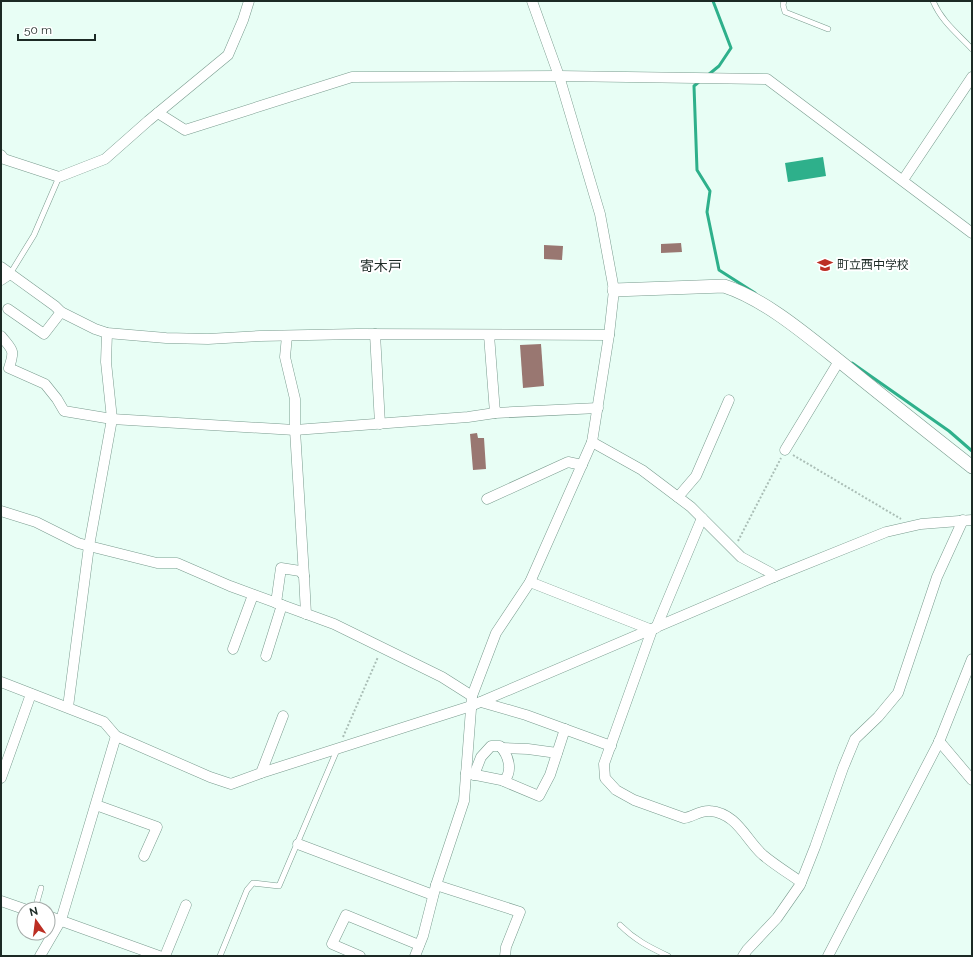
<svg xmlns="http://www.w3.org/2000/svg" width="973" height="957" viewBox="0 0 973 957" font-family="Raleway,'Noto Sans JP',sans-serif">
  <rect width="100%" height="100%" fill="#e8fef5"/>
  <polygon fill="#2eb08b" points="823,157 826,176 788,182 785,163"/>
  <g fill="none" stroke-linecap="round" stroke-linejoin="round">
    <g stroke="#2eb08b" stroke-width="3">
      <polyline points="708,75 719,66 731,48 713,1"/>
      <polyline points="700,81 694,86 697,170 710,191 707,212 719,270 755,293"/>
      <polyline points="852,363 949,431 972,451"/>
    </g>
  </g>
  <g fill="#997771">
    <polygon points="681,243 682,252 661,253 661,244"/>
    <polygon points="544,245 563,246 562,260 544,259"/>
    <polygon points="541,344 544,386 523,388 520,345"/>
    <polygon points="477,433 478,438 484,438 486,469 473,470 470,434"/>
  </g>
  <g fill="none" stroke-linecap="round" stroke-linejoin="round">
    <g stroke="#799b8e" stroke-width="6">
      <g id="service">
        <polyline points="784,1 783,5 785,12 828,29"/>
        <path d="M933 1C942 22 957 33 972 49"/>
        <polyline points="10,274 34,235 59,177"/>
        <polyline points="35,909 41,888"/>
        <path d="M620 925C635 940 649 947 668 956"/>
        <polyline points="220,956 247,890 253,883 279,886 337,750"/>
      </g>
    </g>
    <g stroke="#799b8e" stroke-width="11">
      <g id="minor">
        <polyline points="158,113 185,130 352,77 559,76 767,79 972,233"/>
        <polyline points="1,155 4,159 59,177 105,159 148,121 228,55 243,20 249,1"/>
        <polyline points="903,180 972,77"/>
        <polyline points="1,267 55,306 61,312 95,329 107,333 166,338 208,339 260,336 357,334 609,335"/>
        <polyline points="1,280 10,274"/>
        <polyline points="8,309 44,334 61,312"/>
        <polyline points="375,334 380,424"/>
        <polyline points="489,335 495,413 598,408"/>
        <path d="M1 336C13 351 15 349 9 368L45 384 57 399 64 411 112 419 295 430 468 417 495 413"/>
        <polyline points="287,336 285,357 295,399 295,430 304,576"/>
        <polyline points="592,442 642,470 691,507 741,557 771,573 774,577"/>
        <polyline points="785,450 839,361"/>
        <polyline points="678,497 696,476 729,400"/>
        <polyline points="487,499 568,462 582,465"/>
        <polyline points="1,511 36,522 78,543 89,546 157,563 177,563 230,586 334,624 442,677 472,696"/>
        <path d="M530 582 652 630 604 764 605 778 616 790 634 800 684 818C693 817 700 810 710 811 737 813 746 840 763 855 775 865 788 873 801 882"/>
        <polyline points="276,603 281,568 300,571 304,576 306,614"/>
        <polyline points="656,628 702,518"/>
        <polyline points="233,649 253,595"/>
        <polyline points="266,656 282,605"/>
        <polyline points="1,682 104,722 116,736 210,777 231,784 261,773 471,706 774,577 886,532 921,524 972,520"/>
        <polyline points="481,702 526,715 611,746"/>
        <polyline points="68,707 89,546 112,419 106,362 107,333"/>
        <polyline points="939,741 972,780"/>
        <polyline points="502,748 528,749 557,753"/>
        <polyline points="261,773 283,716"/>
        <polyline points="466,773 501,780 539,796 550,775 565,729"/>
        <path d="M474 775 481 757 491 746H500C509 756 513 771 504 781"/>
        <polyline points="1,778 31,694"/>
        <polyline points="96,805 157,827 144,856"/>
        <polyline points="298,844 433,895"/>
        <polyline points="436,885 520,912 506,947 505,956"/>
        <polyline points="1,901 24,909"/>
        <polyline points="48,916 159,956"/>
        <polyline points="40,956 61,920 116,736"/>
        <polyline points="165,956 186,905"/>
        <polyline points="360,956 332,944 346,915 419,945"/>
        <polyline points="415,956 423,936 436,885 464,801 472,696 496,633 530,582 592,442 609,335 614,290 600,214 559,76 532,1"/>
        <polyline points="743,956 747,950 777,918 800,885 815,847 843,768 855,739 878,717 898,693 937,577 963,520"/>
        <polyline points="828,956 939,742 972,659"/>
      </g>
    </g>
    <g stroke="#799b8e" stroke-width="14">
      <path id="tertiary" d="M614 290 724 286C765 299 809 337 843 364 886 399 929 433 972 467"/>
    </g>
    <g stroke="#aabeb6" stroke-width="2" stroke-dasharray="2 2" stroke-linecap="butt">
      <polyline points="793,455 901,519"/>
      <polyline points="738,541 781,458"/>
      <polyline points="343,737 378,657"/>
    </g>
    <use href="#service" stroke="#fff" stroke-width="5"/>
    <use href="#minor" stroke="#fff" stroke-width="10"/>
    <use href="#tertiary" stroke="#fff" stroke-width="13"/>
  </g>
  <defs>
    <g id="school-bare" transform="scale(1.2)"><path d="M0-5L7-2L0 1L-7-2ZM-4 1L0 2.5L4 1V4Q0 6-4 4Z" fill="#bc2e23" stroke="#fff" stroke-width="2.5" paint-order="stroke"/></g>
  </defs>
  <g fill-rule="evenodd">
    <use href="#school-bare" x="825" y="265"/>
  </g>
  <g text-anchor="middle" dominant-baseline="central" stroke-width="4" stroke-linejoin="round" paint-order="stroke">
    <g font-size="12" fill="#1c2a25" stroke="#fff" text-anchor="start">
      <text x="837" y="265">町立西中学校</text>
    </g>
    <g font-size="14" fill="#1c2a25" stroke="#fff">
      <text x="381" y="266">寄木戸</text>
    </g>
  </g>
  <rect width="973" height="957" fill="none" stroke="#1c2a25" stroke-width="4"/>
  <g transform="translate(36 921) rotate(346)"><circle r="19" fill="#ffffff" stroke="#a4aaa8"/>
  <path d="M0-3L7 15L0 10L-7 15Z" fill="#bc2e23"/>
  <text y="-6" font-size="11" font-weight="bold" text-anchor="middle" fill="#1c2a25">N</text>
  </g>
  <path d="M18 34v6h77v-6" fill="none" stroke="#1c2a25" stroke-width="2"/>
  <text x="24" y="34" font-size="12" fill="#1c2a25" stroke="#ffffff" stroke-width="3" paint-order="stroke">50 m</text>
</svg>
